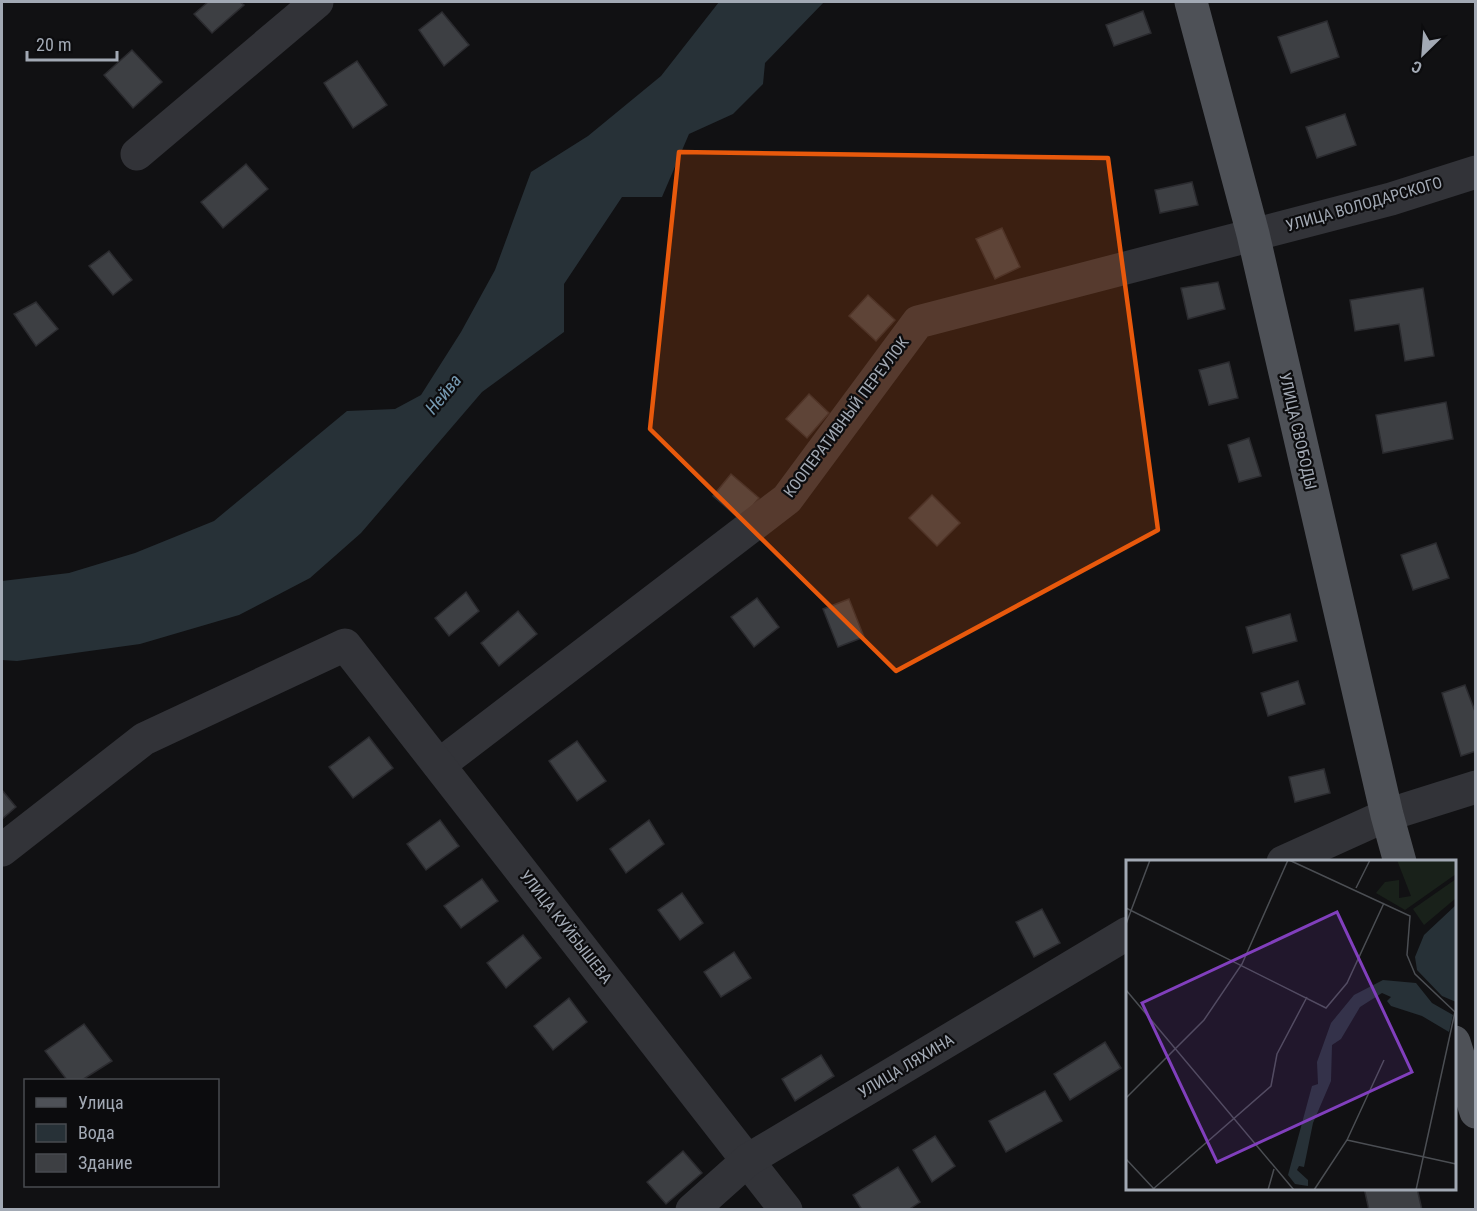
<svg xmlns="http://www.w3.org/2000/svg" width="1477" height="1211" viewBox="0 0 1477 1211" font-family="'Roboto Condensed',sans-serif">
  <rect width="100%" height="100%" fill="#111113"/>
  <polygon fill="#273137" points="719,2 824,2 765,63 763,84 733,114 689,134 662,197 622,197 564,284 564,332 482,392 361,533 310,578 239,615 140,644 17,661 2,660 2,581 69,573 135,553 214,521 347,411 395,409 421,395 461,332 495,270 531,172 588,136 661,76"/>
  <g fill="#3d3f43" stroke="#2b2b2f" stroke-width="1.5">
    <polygon points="208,2 240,2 244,5 212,33 194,14"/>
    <polygon points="1143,11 1151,33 1114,46 1106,25"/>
    <polygon points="442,12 469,45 444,66 419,30"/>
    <polygon points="1327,21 1339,57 1291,73 1278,37"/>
    <polygon points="132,50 162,82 133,108 104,75"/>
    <polygon points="357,61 387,105 353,128 324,83"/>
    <polygon points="1345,114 1356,145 1317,158 1306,127"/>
    <polygon points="246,164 268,189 223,228 201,202"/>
    <polygon points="1192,182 1198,205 1160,213 1155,190"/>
    <polygon points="1002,228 1020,267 995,279 976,239"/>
    <polygon points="109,251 132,280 113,295 89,266"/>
    <polygon points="1218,282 1225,309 1188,319 1181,288"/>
    <polygon points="1423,288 1434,356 1405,361 1399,324 1355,331 1350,300"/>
    <polygon points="868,295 895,320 876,341 849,316"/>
    <polygon points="36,302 58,329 36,346 14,314"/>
    <polygon points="1229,362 1238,398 1209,405 1199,370"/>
    <polygon points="809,394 829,413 807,438 786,419"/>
    <polygon points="1446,402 1453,439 1383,453 1376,415"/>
    <polygon points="1249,438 1261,476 1239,482 1228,445"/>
    <polygon points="731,474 759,498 741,520 713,496"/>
    <polygon points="932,495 960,523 937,546 909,518"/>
    <polygon points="1436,543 1449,578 1413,590 1401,555"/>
    <polygon points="466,592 479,611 449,636 435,618"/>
    <polygon points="757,598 779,627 754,647 731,617"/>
    <polygon points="849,599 864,637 838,647 823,609"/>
    <polygon points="518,611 537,634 499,666 481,643"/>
    <polygon points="1290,614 1297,641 1253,653 1246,627"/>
    <polygon points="1298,681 1305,704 1268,716 1261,693"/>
    <polygon points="1465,685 1476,714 1476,751 1461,756 1442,693"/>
    <polygon points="369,737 393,768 353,798 329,767"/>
    <polygon points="577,741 606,781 577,801 549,761"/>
    <polygon points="1324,769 1330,793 1295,802 1289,777"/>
    <polygon points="2,790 16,807 2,819"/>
    <polygon points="440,820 459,846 426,870 407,844"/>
    <polygon points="649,820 664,844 626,873 610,849"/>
    <polygon points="482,879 498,901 461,928 444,906"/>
    <polygon points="682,893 703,923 680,940 658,910"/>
    <polygon points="1042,909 1060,943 1034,957 1016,922"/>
    <polygon points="523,935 541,958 506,988 487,963"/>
    <polygon points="734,952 751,978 721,997 704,972"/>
    <polygon points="569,998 587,1022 553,1050 534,1026"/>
    <polygon points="84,1024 112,1061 82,1080 67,1080 45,1051"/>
    <polygon points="1105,1042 1121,1068 1070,1100 1054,1074"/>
    <polygon points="821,1055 834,1076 795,1101 782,1079"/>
    <polygon points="1045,1091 1062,1121 1006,1152 989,1121"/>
    <polygon points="935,1136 955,1166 932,1182 913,1150"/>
    <polygon points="683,1151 702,1173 666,1204 647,1182"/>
    <polygon points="898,1167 920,1202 908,1210 862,1210 853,1195"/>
    <polygon points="1364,1188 1417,1188 1422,1210 1369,1210"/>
  </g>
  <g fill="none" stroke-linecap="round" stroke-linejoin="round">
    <g stroke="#323338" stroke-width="33">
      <polyline points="137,154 317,2"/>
      <polyline points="439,765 787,499 918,322 1391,199 1476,172"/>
      <polyline points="2,850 144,739 345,645 786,1210"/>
      <polyline points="1283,862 1387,815 1476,787"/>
      <polyline points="692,1210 748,1160 1128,933"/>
    </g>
    <g stroke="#4e5157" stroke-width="33">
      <polyline points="1191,2 1253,234 1387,815 1400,862"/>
      <polyline points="1454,1042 1476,1112"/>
    </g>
  </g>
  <path fill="#e8590c" fill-opacity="0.2" stroke="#e8590c" stroke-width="4.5" stroke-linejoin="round" d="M679 152 1108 158 1158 530 896 671 650 429Z"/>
  <g text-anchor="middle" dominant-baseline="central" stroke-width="4.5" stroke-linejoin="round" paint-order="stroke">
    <g font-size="16" fill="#a2a9b4" stroke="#0c0c0e">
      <text transform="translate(1364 204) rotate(-16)">УЛИЦА ВОЛОДАРСКОГО</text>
      <text transform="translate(846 417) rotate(-53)">КООПЕРАТИВНЫЙ ПЕРЕУЛОК</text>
      <text transform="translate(1298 431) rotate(77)">УЛИЦА СВОБОДЫ</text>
      <text transform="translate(566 927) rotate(52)">УЛИЦА КУЙБЫШЕВА</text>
      <text transform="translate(906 1066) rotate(-31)">УЛИЦА ЛЯХИНА</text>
    </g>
    <g font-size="18" font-style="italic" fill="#769ab2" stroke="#0c0c0e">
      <text transform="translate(443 394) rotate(-51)">Нейва</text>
    </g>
  </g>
  <g transform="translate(1126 860)">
    <rect width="330" height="330" fill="#111113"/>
    <path d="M271 0H330V14L279 50 250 33 259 22 273 20V38L285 36ZM330 19V38L298 65 287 49Z" fill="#19211a"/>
    <path d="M330 45V142L316 136 291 110 289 97 298 75ZM257 120 290 123 306 143 327 155 323 172 296 156 265 146 261 141 265 137 256 133 234 147 215 179 206 185 205 221 187 263 178 307 173 306 171 310 182 320V326L169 324 162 315 186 226 192 224 191 202 205 163 228 135Z" fill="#273137"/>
    <path fill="none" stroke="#4b4e53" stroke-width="1.5" d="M163 0 284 56 281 95 289 114 329 152M230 28 244 0M0 48 200 148 221 123 258 43M0 64 24 0M0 130 168 330M0 238 78 160 116 104 162 0M221 280 330 304M0 299 29 330M26 330 145 226 151 194 181 137M142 330 148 309M188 330 221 280 258 200M290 330 329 152"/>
    <path fill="#813fbd" fill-opacity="0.15" stroke="#813fbd" stroke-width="3" d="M211 52 286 212 91 302 16 143Z"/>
    <rect width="330" height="330" fill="none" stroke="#a2a9b4" stroke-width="3"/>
  </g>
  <rect width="1477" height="1211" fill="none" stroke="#a2a9b4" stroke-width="6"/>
  <rect x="24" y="1079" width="195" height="108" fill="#0c0c0e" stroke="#484b50" stroke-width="1.5"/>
  <rect x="36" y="1098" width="30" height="9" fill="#4e5157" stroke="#484b50" stroke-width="1.5"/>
  <text x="78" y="1109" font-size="18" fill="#a2a9b4">Улица</text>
  <rect x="36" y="1124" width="30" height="18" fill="#273137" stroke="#484b50" stroke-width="1.5"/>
  <text x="78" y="1139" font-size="18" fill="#a2a9b4">Вода</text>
  <rect x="36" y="1154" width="30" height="18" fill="#3d3f43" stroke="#484b50" stroke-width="1.5"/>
  <text x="78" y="1169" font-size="18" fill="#a2a9b4">Здание</text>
  <g transform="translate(1423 54) rotate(205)" stroke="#0c0c0e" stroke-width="4.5" paint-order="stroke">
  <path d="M0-4.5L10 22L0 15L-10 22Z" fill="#a2a9b4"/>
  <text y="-9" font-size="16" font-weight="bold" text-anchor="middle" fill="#a2a9b4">С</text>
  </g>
  <path d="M27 51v9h90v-9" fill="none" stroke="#a2a9b4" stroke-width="3"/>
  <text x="36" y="51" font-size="18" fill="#a2a9b4" stroke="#0c0c0e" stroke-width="4.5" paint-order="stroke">20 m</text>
</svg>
